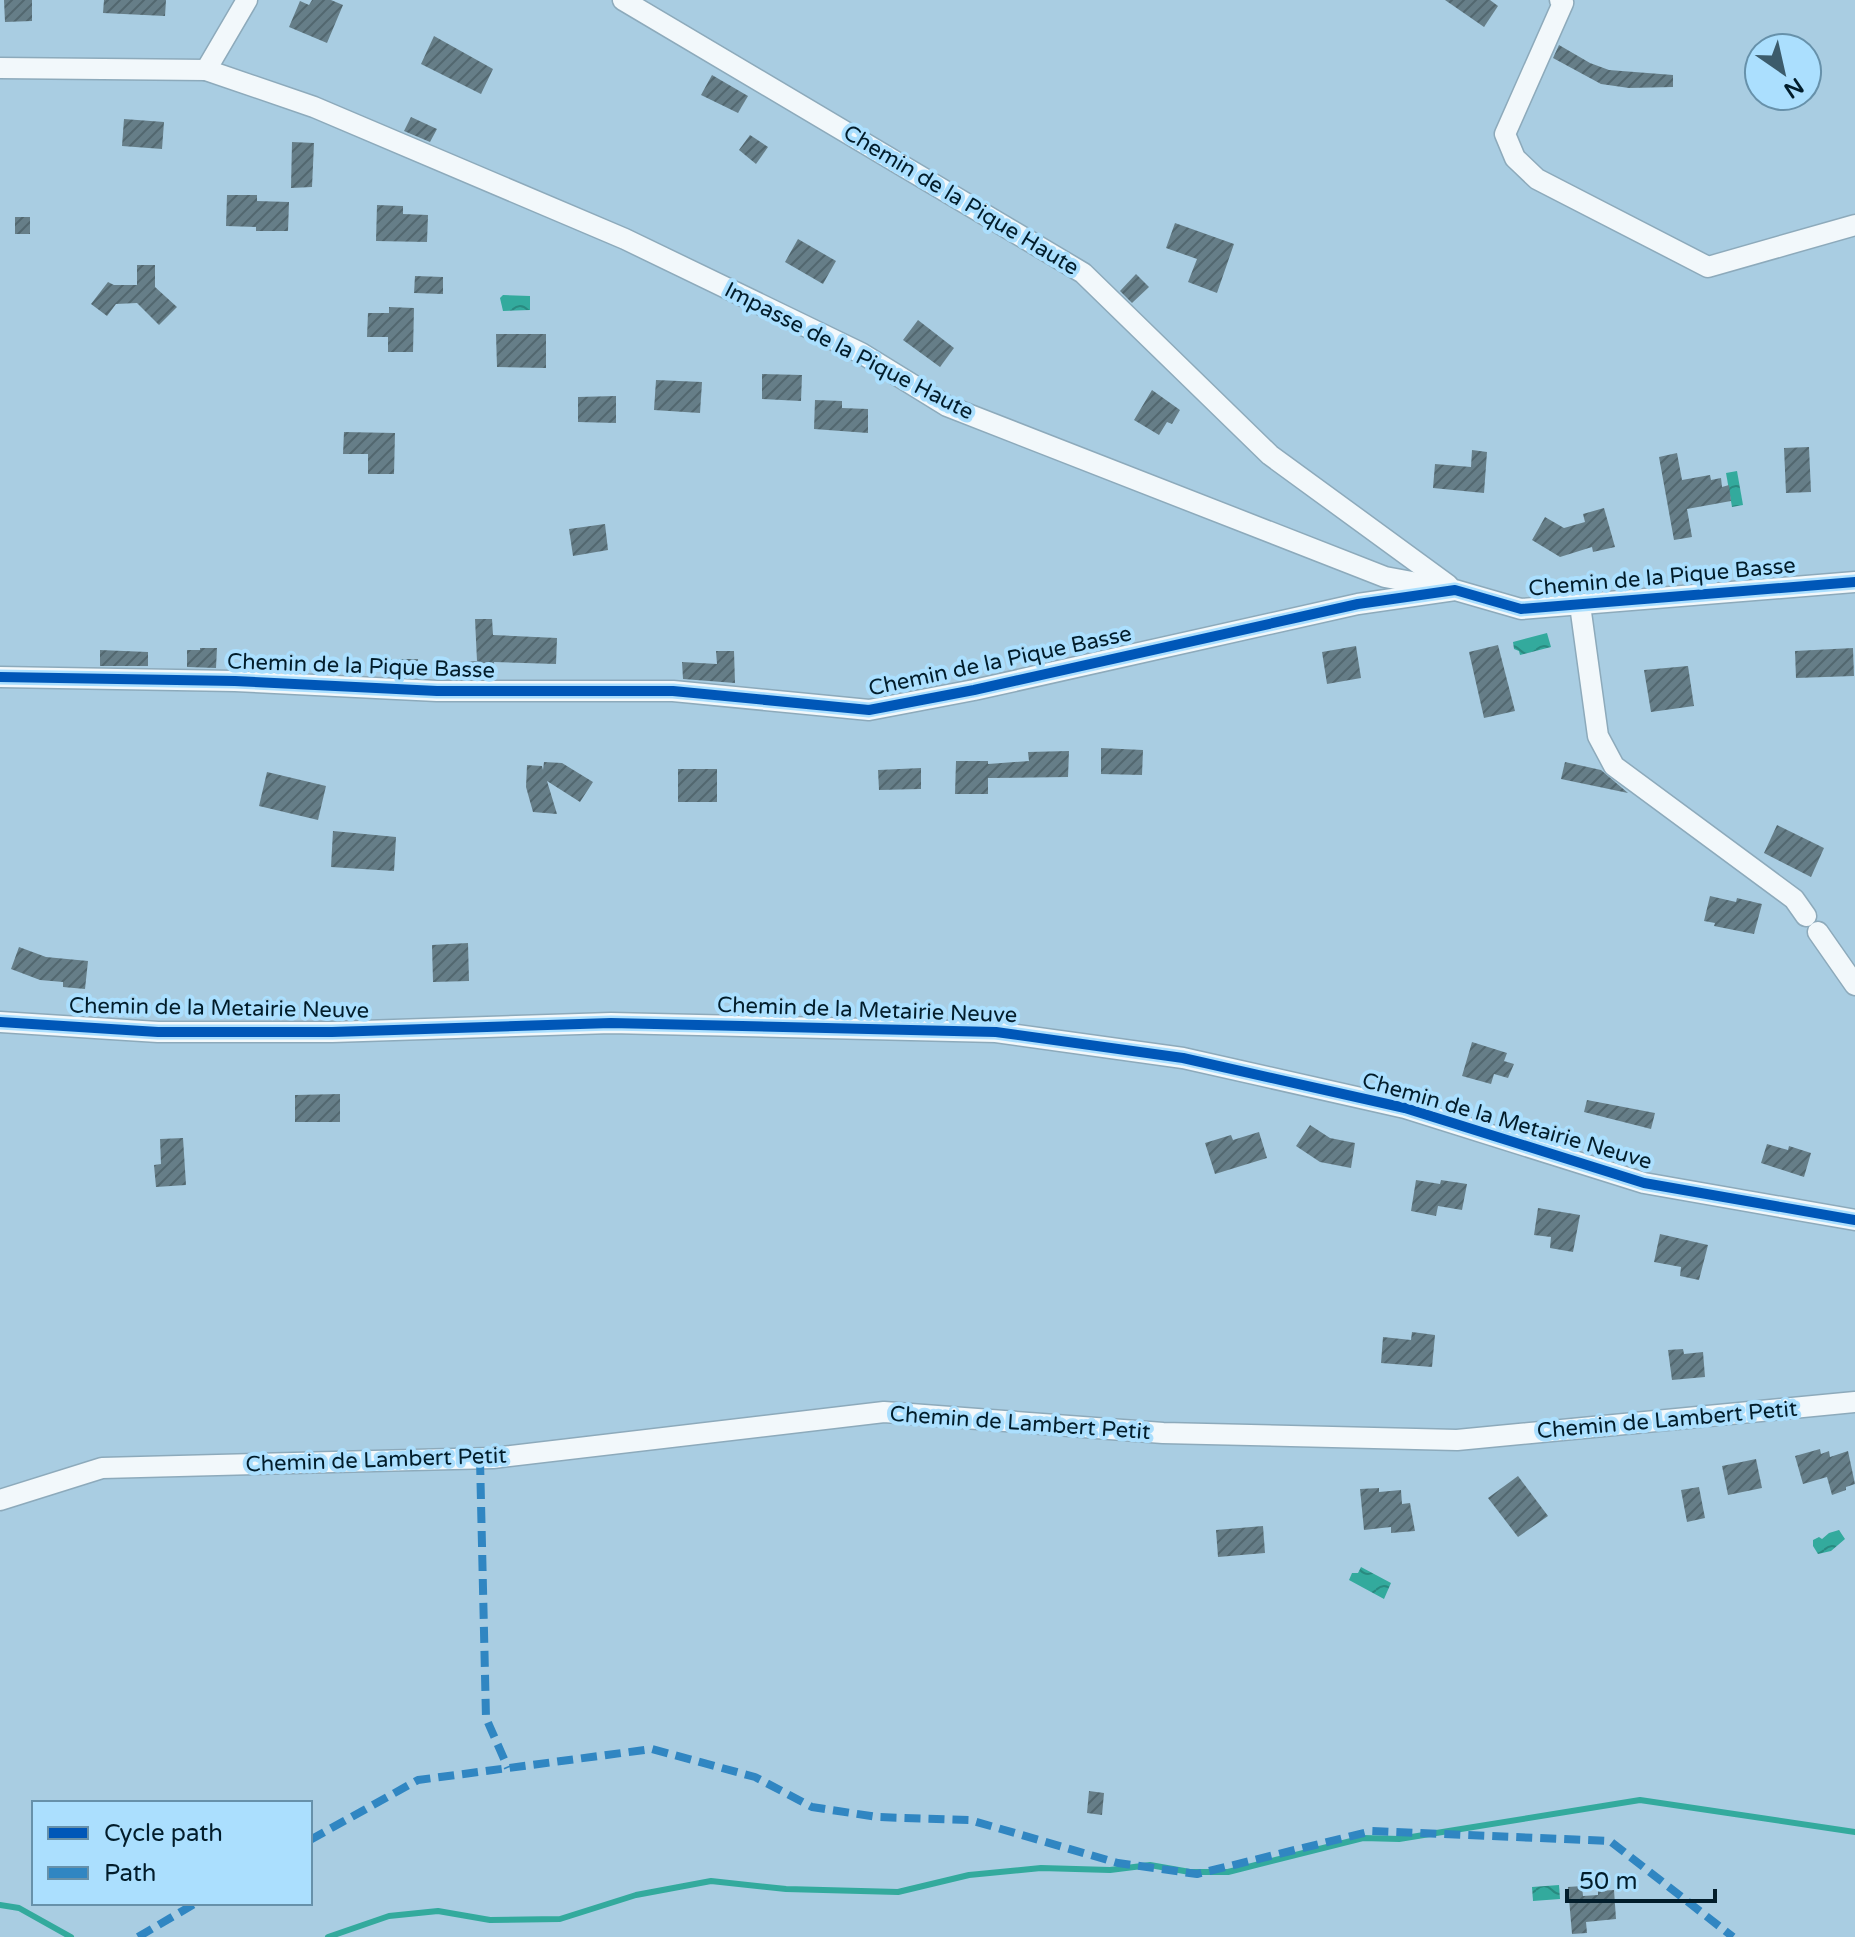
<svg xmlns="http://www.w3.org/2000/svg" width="1855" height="1937" viewBox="0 0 1855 1937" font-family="'Varela Round',sans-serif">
  <defs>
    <pattern id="water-waves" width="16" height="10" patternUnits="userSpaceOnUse" patternTransform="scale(2)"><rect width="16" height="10" fill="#33aa9d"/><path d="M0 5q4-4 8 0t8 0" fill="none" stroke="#298a80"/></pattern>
    <pattern id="building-hatch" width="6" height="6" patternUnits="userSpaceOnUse" patternTransform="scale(2)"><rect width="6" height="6" fill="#667e88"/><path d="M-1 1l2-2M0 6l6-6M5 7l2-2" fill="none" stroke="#52676f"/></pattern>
  </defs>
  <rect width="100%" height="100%" fill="#a9cde2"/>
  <g fill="url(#water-waves)">
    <polygon points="503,295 530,296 530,310 503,311 500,298"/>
    <polygon points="1737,471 1743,505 1732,507 1726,473"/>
    <polygon points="1547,633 1551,647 1520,655 1519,651 1514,649 1513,642"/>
    <polygon points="1839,1530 1845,1539 1831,1551 1818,1554 1813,1546 1813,1540 1819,1537 1822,1539 1829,1533"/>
    <polygon points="1361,1567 1391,1583 1384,1599 1349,1580 1352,1573 1358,1573"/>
    <polygon points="1559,1885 1560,1899 1533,1901 1532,1887"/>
  </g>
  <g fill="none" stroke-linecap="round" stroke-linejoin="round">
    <g stroke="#33aa9d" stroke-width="6">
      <polyline points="0,1905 19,1908 71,1937"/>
      <polyline points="328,1937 389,1916 438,1911 490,1920 560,1919 636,1895 711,1881 786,1889 898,1892 969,1875 1041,1868 1110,1870 1150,1865 1190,1872 1228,1872 1363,1838 1399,1839 1640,1800 1855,1832"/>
    </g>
  </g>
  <g fill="url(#building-hatch)">
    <polygon points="4,0 32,0 32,21 5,22"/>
    <polygon points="104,0 166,0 165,16 103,13"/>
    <polygon points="312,0 331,0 343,5 327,43 289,27 300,1 309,5"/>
    <polygon points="1445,0 1490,0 1498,6 1484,27"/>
    <polygon points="434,36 493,69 481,94 421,64"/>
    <polygon points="1559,45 1590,63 1609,70 1673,75 1673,87 1629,88 1601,84 1553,58"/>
    <polygon points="712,75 748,96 738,113 701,95"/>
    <polygon points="411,117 437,129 430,142 404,131"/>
    <polygon points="124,119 164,122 162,149 122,146"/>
    <polygon points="750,135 768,147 756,164 739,150"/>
    <polygon points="292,142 314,143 312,187 291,188"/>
    <polygon points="227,195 257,195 257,201 289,202 288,231 256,231 256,227 226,226"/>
    <polygon points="377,205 403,206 403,214 428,215 427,242 376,241"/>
    <rect x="15" y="217" width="15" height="17"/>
    <polygon points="1175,223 1234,244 1217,293 1188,282 1197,259 1166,248"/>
    <polygon points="798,239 836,261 823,284 785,262"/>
    <polygon points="137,265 155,265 155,287 177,307 159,325 137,303 116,304 107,316 91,304 108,282 114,285 137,285"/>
    <polygon points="1136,274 1149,287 1132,303 1120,291"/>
    <polygon points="415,276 443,277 443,294 414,293"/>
    <polygon points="389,307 414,308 413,352 388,352 388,337 367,337 368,313 389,313"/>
    <polygon points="918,320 954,348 940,367 903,340"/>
    <polygon points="496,334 546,334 546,368 497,367"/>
    <polygon points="762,374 802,375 801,401 762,399"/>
    <polygon points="656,380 702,382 700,413 654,410"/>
    <polygon points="1152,390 1180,410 1172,424 1167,422 1159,435 1134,420"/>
    <polygon points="616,396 616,423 578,422 578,397"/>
    <polygon points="815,400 842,401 842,408 868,409 868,433 814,429"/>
    <polygon points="344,432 395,433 394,474 368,474 368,454 343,454"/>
    <polygon points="1809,447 1811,492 1786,493 1784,448"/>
    <polygon points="1472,450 1487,452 1484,493 1433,488 1435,464 1471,467"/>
    <polygon points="1677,453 1682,480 1710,475 1711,480 1721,478 1722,487 1729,485 1731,501 1687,509 1692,537 1674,540 1659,457"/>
    <polygon points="1604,508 1615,547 1593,552 1592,547 1560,557 1532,540 1545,517 1564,528 1585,522 1583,514"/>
    <polygon points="605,524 608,550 573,556 569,529"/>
    <polygon points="475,619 492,619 493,635 557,638 556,664 494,662 495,678 467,678 465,662 477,661"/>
    <polygon points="1498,645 1515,711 1484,718 1469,652"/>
    <polygon points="1356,646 1361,678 1327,684 1322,652"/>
    <polygon points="200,648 217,648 216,668 187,667 187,650 200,650"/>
    <polygon points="1853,648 1854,676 1796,678 1795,651"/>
    <polygon points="100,650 148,652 148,666 100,666"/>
    <polygon points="716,651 734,651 735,683 683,679 682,662 717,664"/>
    <polygon points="389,659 418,659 418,677 389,676"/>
    <polygon points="1688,666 1694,706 1651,712 1644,670"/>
    <polygon points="1101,748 1143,750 1142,775 1101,774"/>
    <polygon points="1069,751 1068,777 988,778 988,794 955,794 956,761 988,761 988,764 1029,761 1028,752"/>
    <polygon points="544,762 562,763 593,782 580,802 547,781 557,814 533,812 526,787 527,765 542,766 543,770"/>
    <polygon points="1565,762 1601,770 1628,793 1561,779"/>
    <polygon points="921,768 921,789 879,790 878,770"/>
    <rect x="678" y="769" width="39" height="33"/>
    <polygon points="267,772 326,786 318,820 259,806"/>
    <polygon points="1777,825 1824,848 1811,877 1764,853"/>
    <polygon points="333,831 396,837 394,871 331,867"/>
    <polygon points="1710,896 1736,902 1737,898 1762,904 1754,934 1714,926 1715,923 1704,921"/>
    <polygon points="468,943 469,981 433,982 432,945"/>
    <polygon points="19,947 46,957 88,961 85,989 63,987 63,982 40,980 11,969"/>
    <polygon points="1472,1042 1507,1053 1504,1061 1514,1064 1508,1078 1494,1074 1491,1084 1462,1076"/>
    <polygon points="340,1094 340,1122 295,1122 295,1095"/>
    <polygon points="1587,1100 1655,1113 1651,1129 1584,1112"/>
    <polygon points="1310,1125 1330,1138 1355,1143 1351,1168 1320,1162 1296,1146"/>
    <polygon points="1259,1132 1267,1158 1215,1174 1205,1143 1231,1135 1233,1140"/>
    <polygon points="183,1138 186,1185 156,1187 154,1165 161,1164 160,1139"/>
    <polygon points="1767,1144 1788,1150 1789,1146 1811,1153 1804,1177 1761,1163"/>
    <polygon points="1416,1180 1440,1184 1441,1180 1467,1184 1462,1210 1438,1206 1436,1216 1411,1211"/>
    <polygon points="1538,1208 1580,1215 1573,1252 1550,1248 1551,1237 1534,1235"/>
    <polygon points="1660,1234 1708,1245 1699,1280 1680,1276 1681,1267 1654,1262"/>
    <polygon points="1412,1332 1435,1335 1432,1367 1381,1363 1383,1337 1411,1340"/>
    <polygon points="1683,1349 1684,1354 1703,1352 1705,1377 1672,1380 1668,1350"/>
    <polygon points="1820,1449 1821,1454 1829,1451 1830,1457 1848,1451 1855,1484 1846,1487 1846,1490 1832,1495 1827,1477 1803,1484 1795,1456"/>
    <polygon points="1756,1459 1762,1488 1728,1495 1722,1466"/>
    <polygon points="1518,1476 1548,1516 1518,1537 1488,1498"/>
    <polygon points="1699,1487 1705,1518 1687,1522 1681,1490"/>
    <polygon points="1379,1488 1379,1492 1401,1490 1402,1504 1410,1503 1415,1531 1391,1533 1391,1527 1364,1530 1360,1489"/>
    <polygon points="1263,1526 1265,1553 1218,1557 1216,1530"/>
    <polygon points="1089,1791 1104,1793 1102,1815 1087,1813"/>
    <polygon points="1582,1886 1583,1896 1598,1895 1598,1891 1614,1890 1616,1919 1586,1922 1587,1933 1572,1934 1568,1887"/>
  </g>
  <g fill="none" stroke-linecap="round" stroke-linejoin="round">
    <g stroke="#8daabb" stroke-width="23">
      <g id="minor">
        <polyline points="623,0 1083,273 1270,455 1448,585"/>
        <polyline points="1560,0 1563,3 1505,134 1515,158 1537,179 1708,267 1855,225"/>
        <polyline points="0,68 206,70 247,0"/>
        <polyline points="206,70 314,107 625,239 861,353 947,406 1385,577 1439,587"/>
        <polyline points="1580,605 1598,736 1614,766 1794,899 1806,916"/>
        <polyline points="0,677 235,681 437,691 673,691 869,710 974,690 1358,604 1455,590 1521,609 1855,582"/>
        <polyline points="1818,932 1855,985"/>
        <polyline points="0,1022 158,1032 332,1032 611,1023 996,1032 1183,1058 1405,1108 1644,1183 1855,1220"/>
        <polyline points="0,1500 102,1468 493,1458 884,1412 1163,1433 1457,1440 1855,1402"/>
      </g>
    </g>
    <use href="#minor" stroke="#f2f8fb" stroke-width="20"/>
    <g stroke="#3086c2" stroke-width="8" stroke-dasharray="16 8" stroke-linecap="butt">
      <polyline points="480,1459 486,1718 508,1768"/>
      <polyline points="310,1840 418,1780 652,1749 755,1777 812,1807 877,1817 970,1820 1118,1863 1197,1874 1372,1831 1610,1841 1733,1937"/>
      <polyline points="138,1937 196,1903"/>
    </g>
    <g stroke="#abdffe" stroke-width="15">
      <g id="cycleway">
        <polyline points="0,677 235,681 437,691 673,691 869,710 974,690 1358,604 1455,590 1521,609 1855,582"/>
        <polyline points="0,1022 158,1032 332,1032 611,1023 996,1032 1183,1058 1405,1108 1644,1183 1855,1220"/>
      </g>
    </g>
    <use href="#cycleway" stroke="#0057b8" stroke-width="10"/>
  </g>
  <g text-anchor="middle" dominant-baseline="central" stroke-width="8" stroke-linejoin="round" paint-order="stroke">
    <g font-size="22" fill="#021d2b" stroke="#abdffe">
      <text transform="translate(961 200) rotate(31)">Chemin de la Pique Haute</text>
      <text transform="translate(849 351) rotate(27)">Impasse de la Pique Haute</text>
      <text transform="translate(1662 577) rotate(-5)">Chemin de la Pique Basse</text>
      <text transform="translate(1000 661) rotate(-12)">Chemin de la Pique Basse</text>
      <text transform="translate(361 666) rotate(2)">Chemin de la Pique Basse</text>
      <text transform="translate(219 1008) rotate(1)">Chemin de la Metairie Neuve</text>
      <text transform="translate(867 1010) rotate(2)">Chemin de la Metairie Neuve</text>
      <text transform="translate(1507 1121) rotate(16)">Chemin de la Metairie Neuve</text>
      <text transform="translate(1667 1420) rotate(-5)">Chemin de Lambert Petit</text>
      <text transform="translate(1020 1423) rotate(4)">Chemin de Lambert Petit</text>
      <text transform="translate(376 1460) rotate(-2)">Chemin de Lambert Petit</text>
    </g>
  </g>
  <rect x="32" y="1801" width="280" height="104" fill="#abdffe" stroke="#6791aa" stroke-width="2"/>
  <rect x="48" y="1827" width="40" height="12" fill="#0057b8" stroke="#6791aa" stroke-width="2"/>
  <text x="104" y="1841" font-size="24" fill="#021d2b">Cycle path</text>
  <rect x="48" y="1867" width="40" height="12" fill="#3086c2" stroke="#6791aa" stroke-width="2"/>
  <text x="104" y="1881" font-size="24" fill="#021d2b">Path</text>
  <g transform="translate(1783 72) rotate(146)"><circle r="38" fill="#abdffe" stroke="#6791aa" stroke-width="2"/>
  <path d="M0-6L14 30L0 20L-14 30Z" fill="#3c5b6b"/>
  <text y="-12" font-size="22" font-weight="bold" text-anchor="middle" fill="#021d2b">N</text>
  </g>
  <path d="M1567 1889v12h148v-12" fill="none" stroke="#021d2b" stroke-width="4"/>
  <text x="1579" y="1889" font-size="24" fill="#021d2b" stroke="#abdffe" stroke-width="6" paint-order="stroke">50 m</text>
</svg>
